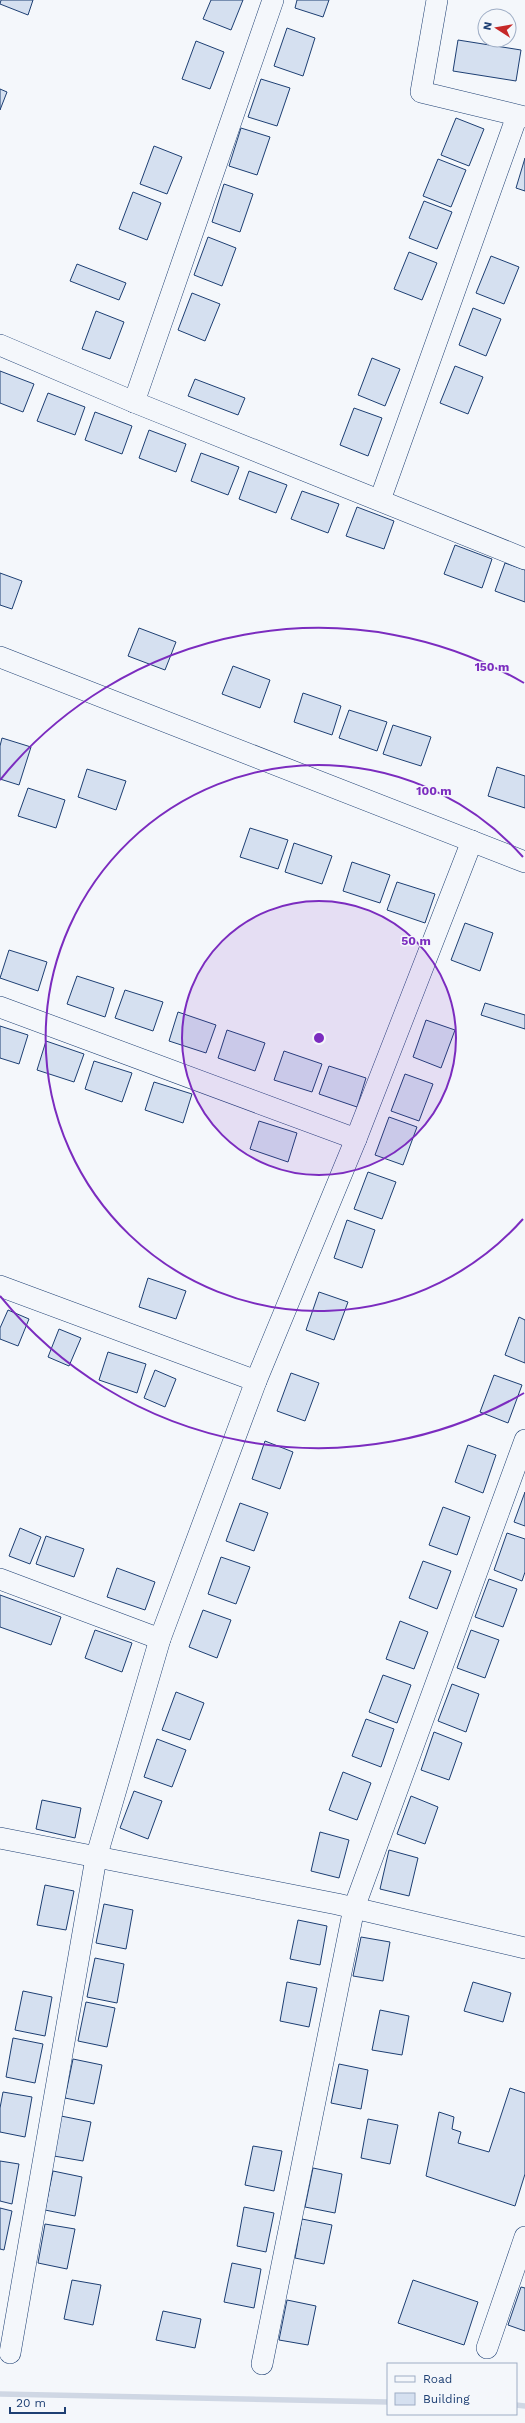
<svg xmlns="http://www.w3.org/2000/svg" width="525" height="2423" viewBox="0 0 525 2423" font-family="'Work Sans',sans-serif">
  <rect width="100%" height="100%" fill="#f4f7fb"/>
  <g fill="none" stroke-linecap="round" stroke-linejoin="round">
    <g stroke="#cfd7e4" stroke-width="5.5">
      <polyline points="0,2394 388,2402"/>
      <polyline points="516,2405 525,2406"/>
    </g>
  </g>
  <g fill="#d5e0f0" stroke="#1d3f73">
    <polygon points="1,0 33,0 28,15 0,4"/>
    <polygon points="211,0 243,0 231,30 203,19"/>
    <polygon points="297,0 329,0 323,17 295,8"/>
    <polygon points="287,28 315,38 303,76 274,66"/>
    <polygon points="458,40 521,50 516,81 453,71"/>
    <polygon points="196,41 224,52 210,89 182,79"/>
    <polygon points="261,79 290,88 277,126 248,117"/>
    <polygon points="0,89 7,92 0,110"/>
    <polygon points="456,118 484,129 469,166 441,155"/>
    <polygon points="241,128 270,137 257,175 229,166"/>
    <polygon points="154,146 182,157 167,194 140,184"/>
    <polygon points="525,158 525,191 516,188"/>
    <polygon points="438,159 466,170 451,207 423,196"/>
    <polygon points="224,184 253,194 240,232 212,222"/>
    <polygon points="133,192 161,203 147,240 119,229"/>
    <polygon points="424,201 452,212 437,249 409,238"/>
    <polygon points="208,237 236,248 222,286 194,275"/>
    <polygon points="409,252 437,263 422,300 394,289"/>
    <polygon points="491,256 519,267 504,304 476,293"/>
    <polygon points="77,264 126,283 119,300 70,281"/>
    <polygon points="192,293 220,304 205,341 178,330"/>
    <polygon points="473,308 501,319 486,356 459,345"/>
    <polygon points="96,311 124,322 110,359 82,349"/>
    <polygon points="372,358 400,369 385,406 358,395"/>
    <polygon points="455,366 483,377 468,414 440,403"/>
    <polygon points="0,371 34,384 23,412 0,403"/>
    <polygon points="195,379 245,398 238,415 188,396"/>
    <polygon points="48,393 85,407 75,435 37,421"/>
    <polygon points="354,408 382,418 368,456 340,445"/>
    <polygon points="95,412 132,426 122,454 85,440"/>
    <polygon points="149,430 186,444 176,472 139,458"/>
    <polygon points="201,453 239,467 228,495 191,481"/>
    <polygon points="249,471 287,485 276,513 239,499"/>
    <polygon points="302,491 339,504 328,533 291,519"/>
    <polygon points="357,507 394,521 384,549 346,536"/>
    <polygon points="455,545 492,559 482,588 444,574"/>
    <polygon points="505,563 525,570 525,602 495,591"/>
    <polygon points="0,573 22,581 12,609 0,605"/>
    <polygon points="139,628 176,642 165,670 128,656"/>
    <polygon points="233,666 270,680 260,708 222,694"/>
    <polygon points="303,693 341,706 332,735 294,722"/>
    <polygon points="349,710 387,722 377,751 339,738"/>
    <polygon points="393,725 431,737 421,766 383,754"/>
    <polygon points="2,738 31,747 19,785 0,779 0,746"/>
    <polygon points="497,767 525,776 525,808 488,796"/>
    <polygon points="87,769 126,781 116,810 78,797"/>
    <polygon points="28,788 65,800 56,828 18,816"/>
    <polygon points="250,828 288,840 278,869 240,857"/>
    <polygon points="294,843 332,856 322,884 285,872"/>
    <polygon points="352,862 390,875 380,903 343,891"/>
    <polygon points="397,882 435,894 425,923 387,910"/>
    <polygon points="465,923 493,933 480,971 451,960"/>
    <polygon points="9,950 47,962 38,991 0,978"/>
    <polygon points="77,976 114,988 105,1017 67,1004"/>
    <polygon points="125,990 163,1002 153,1031 115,1018"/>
    <polygon points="485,1003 525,1015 525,1029 481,1015"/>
    <polygon points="178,1012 216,1025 206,1053 169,1041"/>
    <polygon points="426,1020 455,1030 441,1068 413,1057"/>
    <polygon points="0,1026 28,1035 19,1064 0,1058"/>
    <polygon points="227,1030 265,1043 255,1071 218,1058"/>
    <polygon points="46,1041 84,1054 74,1082 37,1070"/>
    <polygon points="284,1051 322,1064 312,1092 274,1080"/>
    <polygon points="94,1061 132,1073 122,1102 85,1089"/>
    <polygon points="329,1066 366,1078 357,1107 319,1094"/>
    <polygon points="405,1074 433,1084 419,1121 391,1111"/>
    <polygon points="154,1082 192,1094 183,1123 145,1110"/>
    <polygon points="389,1117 417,1127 403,1165 375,1155"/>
    <polygon points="259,1121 297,1133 288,1162 250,1149"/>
    <polygon points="368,1172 396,1182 382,1219 354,1209"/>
    <polygon points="347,1220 375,1230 362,1268 334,1258"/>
    <polygon points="148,1278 186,1291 176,1319 139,1307"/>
    <polygon points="319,1292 348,1302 334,1340 306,1330"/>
    <polygon points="8,1310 29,1319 18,1346 0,1339 0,1328"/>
    <polygon points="519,1317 525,1320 525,1363 505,1355"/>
    <polygon points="59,1329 81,1338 69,1366 48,1357"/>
    <polygon points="108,1352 146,1364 137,1393 99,1380"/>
    <polygon points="155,1370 176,1379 165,1407 144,1398"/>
    <polygon points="291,1373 319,1383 305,1421 277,1411"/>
    <polygon points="494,1375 522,1385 508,1423 480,1412"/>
    <polygon points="265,1441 293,1452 280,1489 252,1479"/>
    <polygon points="468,1445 496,1455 483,1493 455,1482"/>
    <polygon points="525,1492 525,1526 514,1522"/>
    <polygon points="240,1503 268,1513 254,1551 226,1541"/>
    <polygon points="443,1507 470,1517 457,1555 429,1545"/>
    <polygon points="20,1528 41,1537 30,1564 9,1556"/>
    <polygon points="507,1533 525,1539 525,1572 522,1581 494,1570"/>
    <polygon points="46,1536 84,1549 74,1577 36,1564"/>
    <polygon points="221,1557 250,1567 236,1604 208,1594"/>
    <polygon points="423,1561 451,1571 437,1609 409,1598"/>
    <polygon points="117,1568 155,1582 145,1610 107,1597"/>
    <polygon points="489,1579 517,1589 503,1627 475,1617"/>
    <polygon points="0,1595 61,1617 51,1645 0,1627"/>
    <polygon points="203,1610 231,1620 217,1658 189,1647"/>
    <polygon points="400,1621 428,1632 414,1669 386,1659"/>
    <polygon points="95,1630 132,1643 122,1672 85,1658"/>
    <polygon points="471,1630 499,1640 485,1678 457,1668"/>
    <polygon points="383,1675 411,1685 397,1723 369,1712"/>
    <polygon points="452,1684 479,1694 466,1732 438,1721"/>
    <polygon points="176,1692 204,1703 190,1740 162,1730"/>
    <polygon points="366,1719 394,1729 381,1767 352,1756"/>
    <polygon points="434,1732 462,1743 449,1780 421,1770"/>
    <polygon points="157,1739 186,1750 172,1787 144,1777"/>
    <polygon points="343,1772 371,1783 357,1820 329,1810"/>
    <polygon points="134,1791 162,1801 148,1839 120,1828"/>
    <polygon points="411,1796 438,1807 425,1844 397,1834"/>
    <polygon points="42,1800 81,1808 75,1838 36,1829"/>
    <polygon points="320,1832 349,1840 339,1878 311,1871"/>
    <polygon points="389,1850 418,1858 409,1896 380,1889"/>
    <polygon points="45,1885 74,1891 66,1930 37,1925"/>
    <polygon points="104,1904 133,1910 126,1949 96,1943"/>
    <polygon points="298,1920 327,1926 320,1965 290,1959"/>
    <polygon points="361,1937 390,1942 383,1981 353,1976"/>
    <polygon points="95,1958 124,1964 117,2003 87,1997"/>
    <polygon points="287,1982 317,1988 309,2027 280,2021"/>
    <polygon points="473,1982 511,1993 503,2022 464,2011"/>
    <polygon points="23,1991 52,1997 45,2036 15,2030"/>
    <polygon points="86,2002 115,2008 107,2047 78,2041"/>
    <polygon points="380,2010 409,2016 402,2055 372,2050"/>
    <polygon points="13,2038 43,2044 35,2083 6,2077"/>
    <polygon points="73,2059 102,2065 94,2104 65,2098"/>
    <polygon points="339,2064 368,2070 361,2109 331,2103"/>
    <polygon points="510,2088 525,2093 525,2174 515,2206 426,2176 439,2112 454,2117 452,2129 461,2132 458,2143 489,2152"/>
    <polygon points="3,2092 32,2097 25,2137 0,2132 0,2108"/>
    <polygon points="61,2116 91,2122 83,2161 54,2156"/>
    <polygon points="368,2119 398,2125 390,2164 361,2158"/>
    <polygon points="253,2146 282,2151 274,2191 245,2185"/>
    <polygon points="0,2161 19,2164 12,2204 0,2201"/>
    <polygon points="313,2168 342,2174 335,2213 305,2207"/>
    <polygon points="53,2171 82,2177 75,2216 45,2210"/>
    <polygon points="244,2207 274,2213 266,2252 237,2246"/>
    <polygon points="0,2208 12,2211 4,2250 0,2249"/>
    <polygon points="302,2219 332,2225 324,2264 295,2258"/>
    <polygon points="45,2224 75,2229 67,2269 38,2263"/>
    <polygon points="232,2263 261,2269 254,2308 224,2302"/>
    <polygon points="72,2280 101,2285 93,2325 64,2319"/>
    <polygon points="413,2280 478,2302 464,2345 398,2323"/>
    <polygon points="521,2287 525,2288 525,2331 508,2325"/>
    <polygon points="287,2300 316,2306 308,2345 279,2340"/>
    <polygon points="163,2311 201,2319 195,2348 156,2340"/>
  </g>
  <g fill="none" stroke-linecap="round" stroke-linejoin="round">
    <g stroke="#1d3f73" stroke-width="22">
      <g id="minor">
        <polyline points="437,0 421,92 525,117"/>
        <polyline points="0,345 134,402 525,559"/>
        <polyline points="134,402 273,0"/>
        <polyline points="380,500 517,116"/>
        <polyline points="0,657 525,862"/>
        <polyline points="0,1007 356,1139"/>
        <polyline points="0,1286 256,1381"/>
        <polyline points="0,1579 160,1639"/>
        <polyline points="0,1838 337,1904 525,1948"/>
        <polyline points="487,2348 525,2237"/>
        <polyline points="10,2353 96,1858 160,1639 256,1381 356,1139 472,841"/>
        <polyline points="262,2364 354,1908 525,1440"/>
      </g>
    </g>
    <use href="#minor" stroke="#f4f7fb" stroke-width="21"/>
  </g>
  <circle cx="319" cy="1038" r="137" fill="#7b2cbf" fill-opacity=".12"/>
  <g fill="none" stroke="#7b2cbf" stroke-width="2">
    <circle cx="319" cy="1038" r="137"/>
    <path d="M523 1219A273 273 0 1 1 523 857"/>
    <path d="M524 1393A410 410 0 0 1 0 1296M0 780A410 410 0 0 1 524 683"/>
  </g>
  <circle cx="319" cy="1038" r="6" fill="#7b2cbf" stroke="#f4f7fb" stroke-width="2"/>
  <g font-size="12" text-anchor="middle" font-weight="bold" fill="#7b2cbf" stroke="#f4f7fb" stroke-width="3" stroke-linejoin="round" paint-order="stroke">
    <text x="492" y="671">150 m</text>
    <text x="434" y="795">100 m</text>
    <text x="416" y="945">50 m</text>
  </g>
  <rect x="387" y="2363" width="130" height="52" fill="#f4f7fb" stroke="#9eadc5"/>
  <rect x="395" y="2376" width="20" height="6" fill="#f4f7fb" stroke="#9eadc5"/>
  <text x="423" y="2383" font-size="12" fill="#1d3f73">Road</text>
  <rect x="395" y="2393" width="20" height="12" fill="#d5e0f0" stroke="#9eadc5"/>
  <text x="423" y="2403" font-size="12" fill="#1d3f73">Building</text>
  <g transform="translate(497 28) rotate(282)"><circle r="19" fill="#f4f7fb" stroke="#9eadc5"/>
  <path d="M0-3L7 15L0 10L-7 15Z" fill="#c62828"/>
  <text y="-6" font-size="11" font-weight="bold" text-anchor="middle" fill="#1d3f73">N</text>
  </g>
  <path d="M10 2407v6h55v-6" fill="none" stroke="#1d3f73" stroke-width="2"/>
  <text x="16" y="2407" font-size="12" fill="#1d3f73" stroke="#f4f7fb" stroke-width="3" paint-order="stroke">20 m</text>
</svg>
